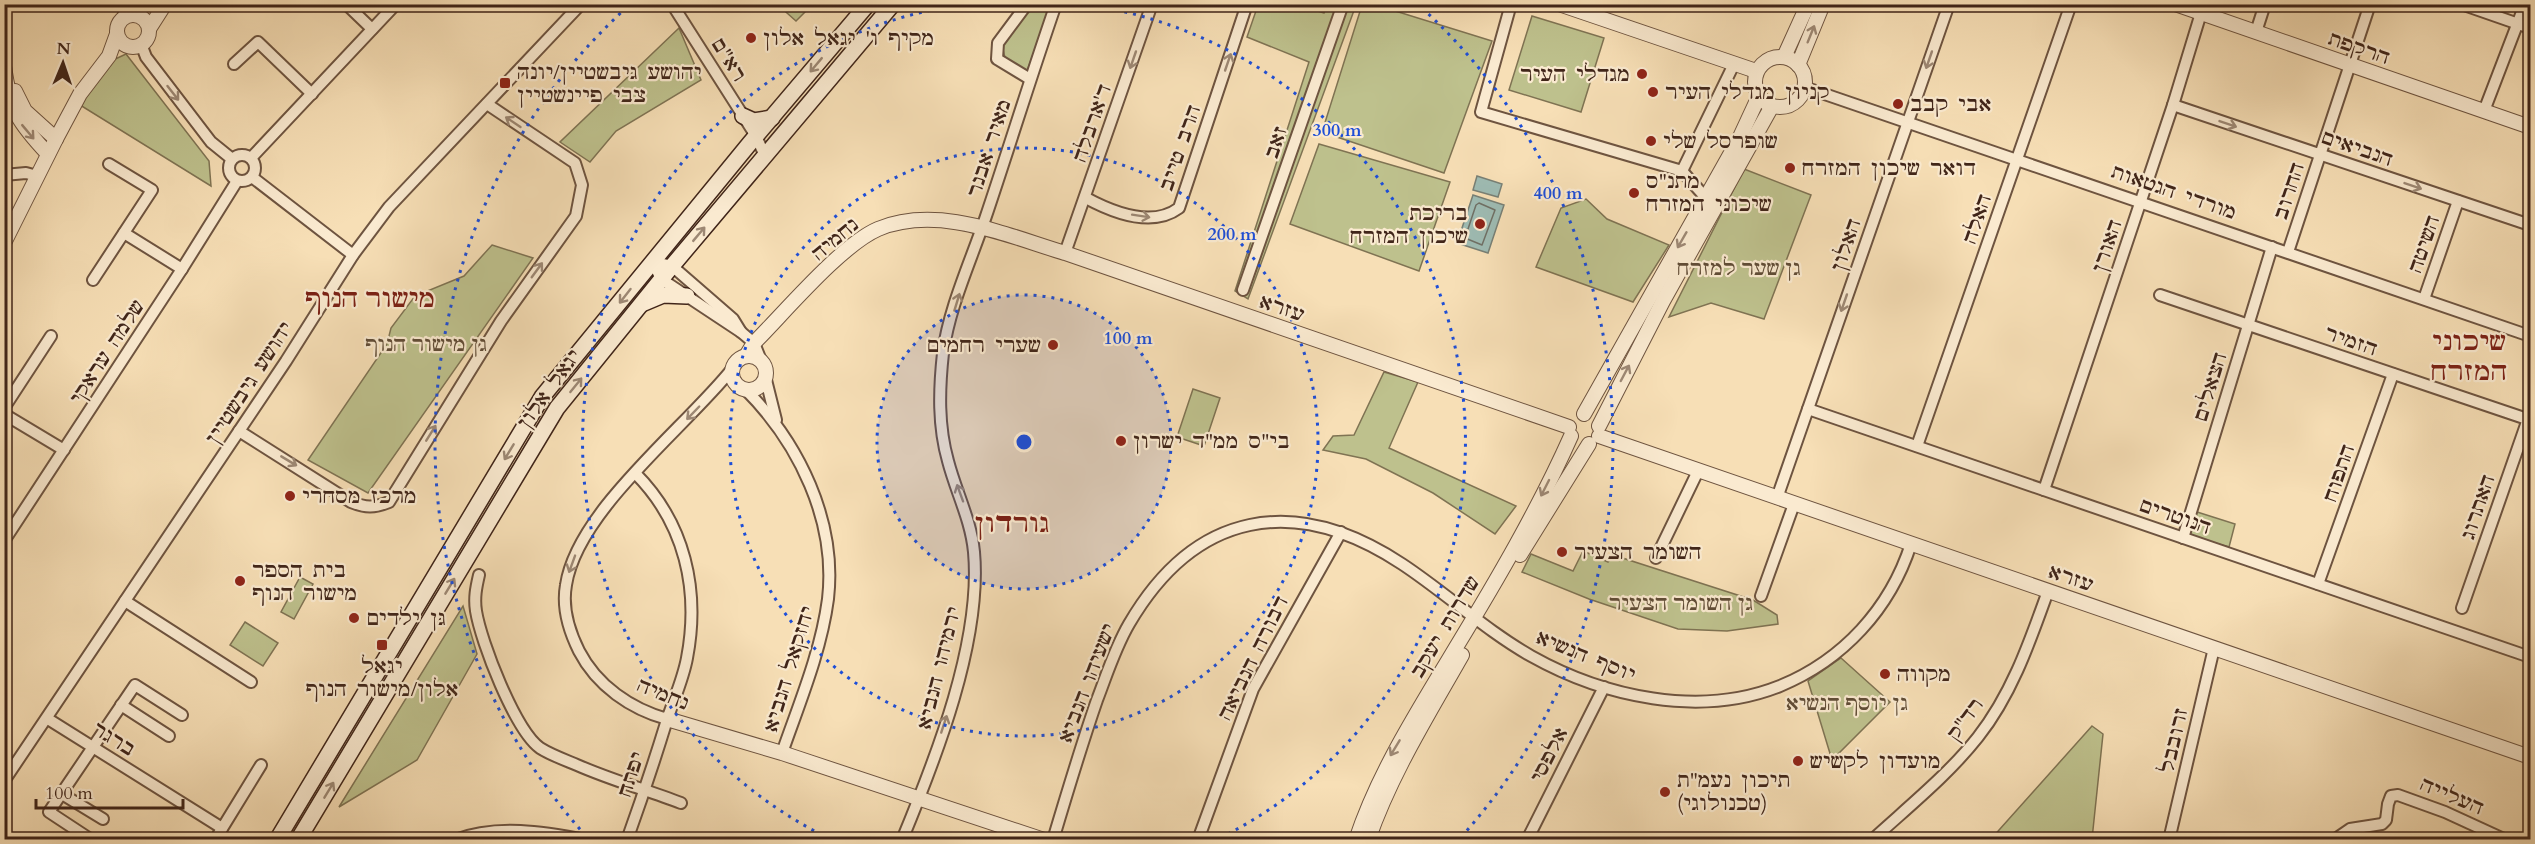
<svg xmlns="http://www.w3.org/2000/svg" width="2535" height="844" viewBox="0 0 2535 844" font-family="Cardo,'Frank Ruhl Libre',serif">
  <rect width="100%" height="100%" fill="#f7dfb6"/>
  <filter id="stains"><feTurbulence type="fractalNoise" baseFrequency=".00333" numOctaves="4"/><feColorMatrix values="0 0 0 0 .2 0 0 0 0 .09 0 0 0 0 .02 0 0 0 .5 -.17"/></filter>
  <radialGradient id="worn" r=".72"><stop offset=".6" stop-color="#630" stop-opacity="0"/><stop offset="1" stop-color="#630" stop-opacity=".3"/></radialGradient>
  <g fill="#bec18d" stroke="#7f7353" stroke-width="1.5">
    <polygon points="778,5 812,5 796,21"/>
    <polygon points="1033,5 1051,5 1027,71 1005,58 1002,45"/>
    <polygon points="1258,5 1300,5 1324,13 1327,5 1356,5 1248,299 1235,291 1309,62 1247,37"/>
    <polygon points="1362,5 1376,5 1492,41 1444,173 1322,132"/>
    <polygon points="1532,16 1604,38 1581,112 1509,90"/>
    <polygon points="679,28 701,80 616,131 590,162 560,142"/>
    <polygon points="126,54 209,161 211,186 80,105 113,60"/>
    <polygon points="1319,144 1450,182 1419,271 1290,224"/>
    <polygon points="1744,169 1811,195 1764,319 1711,303 1669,317"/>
    <polygon points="1586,199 1607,219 1669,245 1633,302 1536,267 1561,208"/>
    <polygon points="492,245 533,258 368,493 308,460 387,344 391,328 415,296 464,276"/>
    <polygon points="1384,372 1418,382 1389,448 1516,506 1495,534 1433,493 1366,459 1323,450 1333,436 1354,435"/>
    <polygon points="1193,389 1220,398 1204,446 1177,437"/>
    <polygon points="2194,511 2235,524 2229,547 2186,535"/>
    <polygon points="1583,551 1608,562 1613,555 1753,600 1777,615 1778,624 1727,631 1678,629 1589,599 1522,572 1531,554 1573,571"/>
    <polygon points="300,577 313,584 294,619 281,612"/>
    <polygon points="463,606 477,654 417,760 339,807"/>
    <polygon points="245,622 278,643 263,666 230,645"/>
    <polygon points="1841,658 1890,702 1832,760 1808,681"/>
    <polygon points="2092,726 2103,734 2092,839 1991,839"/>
  </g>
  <g fill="#9ebcb4" stroke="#788076" stroke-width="1.5">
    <polygon points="1477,176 1502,184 1498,197 1473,190"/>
    <polygon points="1473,195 1504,205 1488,253 1457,243"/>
  </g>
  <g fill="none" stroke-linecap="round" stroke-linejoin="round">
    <polygon stroke="#6f7066" stroke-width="1.5" points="1479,203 1495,210 1482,245 1465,238 1476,205"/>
    <g stroke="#6e5440" stroke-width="14">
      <g id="minor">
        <polyline points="123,4 125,17"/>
        <polyline points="346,4 372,29"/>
        <polyline points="672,4 756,136 765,156"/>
        <polyline points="1027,4 998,43 997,59 1030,79"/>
        <polyline points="1511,4 1481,112 1682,171 1706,198"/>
        <polyline points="2461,4 2530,28"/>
        <polyline points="2256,32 2265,4"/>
        <polyline points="141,44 146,57 211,142 232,159"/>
        <polyline points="234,64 258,42 312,94"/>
        <polyline points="1804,87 2530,336"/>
        <polyline points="2173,105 2530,225"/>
        <polyline points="2484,111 2525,4"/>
        <circle cx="242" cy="168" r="13"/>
        <polyline points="251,158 396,4"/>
        <polyline points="1682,171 1734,64"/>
        <polyline points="4,175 26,173 37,176"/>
        <polyline points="252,177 353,255"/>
        <path d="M1086 198C1112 212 1152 228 1179 208L1247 4"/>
        <polyline points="124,233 182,269"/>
        <polyline points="2288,252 2370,4"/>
        <polyline points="1065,253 1152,4"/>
        <polyline points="653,262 661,279 741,332 754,343 762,363"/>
        <polyline points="653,262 672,266 733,319 741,332"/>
        <polyline points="93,280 152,190 109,164"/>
        <polyline points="1243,290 1343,4"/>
        <polyline points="2160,295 2530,420"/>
        <polyline points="2424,299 2458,201"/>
        <polyline points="765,376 776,420"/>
        <path d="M745 389C799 443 837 521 828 599 821 652 799 704 782 753"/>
        <polyline points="4,408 51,336"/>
        <polyline points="1808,409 2530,657"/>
        <polyline points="4,414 64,450"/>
        <path d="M239 431 351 502C366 508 374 508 389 502L501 321 576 216 582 185 575 163 487 104"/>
        <polyline points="1917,446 2071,4"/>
        <polyline points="2044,490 2173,105 2201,13"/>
        <polyline points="1777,498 1949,4"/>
        <polyline points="2183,538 2272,247"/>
        <polyline points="4,541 182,269 237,181"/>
        <polyline points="1656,558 1698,471"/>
        <path d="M479 575C476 588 474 598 476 611 481 642 515 730 540 748 551 755 565 760 577 765 611 780 647 790 681 803"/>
        <polyline points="2318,584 2393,374"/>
        <polyline points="1761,596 1794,504"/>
        <polyline points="125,601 251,682"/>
        <polyline points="2462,608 2528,419"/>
        <polyline points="121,705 169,736"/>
        <polyline points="48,719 222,828"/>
        <path d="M667 719C631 709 597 686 579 651 569 631 562 607 566 585 577 511 685 428 732 369"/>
        <polyline points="4,781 286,361 353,255 389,207 581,4"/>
        <polyline points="62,794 103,819"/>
        <polyline points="90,839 49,812 135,685 182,715"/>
        <polyline points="215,840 261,765"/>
        <path d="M455 840C497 824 544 832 586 840"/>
        <path d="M627 840C641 801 654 762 666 723 673 701 683 680 687 658 700 590 685 523 635 473"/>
        <path d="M902 840C936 758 982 641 974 552 971 520 956 492 948 461 938 426 939 390 943 353 949 308 970 263 985 219 1009 148 1031 76 1056 4"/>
        <path d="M1053 840C1067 793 1081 746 1097 700 1107 674 1115 648 1129 624 1195 511 1294 493 1402 564 1446 593 1485 630 1531 656 1604 697 1700 718 1780 686 1843 660 1890 609 1911 544"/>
        <polyline points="1198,840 1253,689 1341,532"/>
        <polyline points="1527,840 1604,687"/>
        <path d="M1872 840C1908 807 1948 775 1978 737 2012 694 2030 641 2048 591"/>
        <polyline points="2169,840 2214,648"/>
        <polyline points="2334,840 2350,829 2382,824 2386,820 2388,804 2391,796 2398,795 2445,812 2506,840"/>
      </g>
    </g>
    <g stroke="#6e5440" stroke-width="16">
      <g id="tertiary">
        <polyline points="1559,4 1756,71"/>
        <polyline points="2175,4 2530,127"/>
        <circle cx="133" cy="31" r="16"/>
        <polyline points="149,29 165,4"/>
        <circle cx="1780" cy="82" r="25"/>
        <polyline points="1784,57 1808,4"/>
        <polyline points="1798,65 1823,4"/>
        <path d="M4 66C10 110 18 122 48 154"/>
        <polyline points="15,91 25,111 56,139"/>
        <polyline points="4,243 56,139 80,94 109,56 117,34"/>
        <path d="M746 356 754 343C784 313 841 245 878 229 938 204 1008 236 1065 253L1569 427"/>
        <circle cx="749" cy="373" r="17"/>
        <polyline points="1584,414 1740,137 1759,96"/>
        <polyline points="1599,426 1663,301 1772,106"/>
        <polyline points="1599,436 2530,757"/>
        <polyline points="1520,555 1589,444"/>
        <polyline points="667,719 782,753 1044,840"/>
        <path d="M1356 840C1379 771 1418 711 1455 649 1497 580 1538 510 1571 436"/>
        <path d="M1368 840C1391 774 1428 715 1462 655"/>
      </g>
    </g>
    <g stroke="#402519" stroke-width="18">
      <g id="secondary">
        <polyline points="743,116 754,121 772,118"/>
        <polyline points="644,303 663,295 687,296"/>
        <polyline points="277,840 542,397 750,143 868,4"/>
        <polyline points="298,840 557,408 672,266 893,4"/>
      </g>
    </g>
    <use href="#minor" stroke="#faead0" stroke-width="10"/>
    <use href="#tertiary" stroke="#faead0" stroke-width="14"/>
    <use href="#secondary" stroke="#faead0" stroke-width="15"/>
  </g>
  <defs><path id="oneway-shaft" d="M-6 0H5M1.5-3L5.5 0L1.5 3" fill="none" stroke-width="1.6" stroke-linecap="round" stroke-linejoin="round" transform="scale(1.5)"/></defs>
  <g stroke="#9d8874">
    <use href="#oneway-shaft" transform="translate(1811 34) rotate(-68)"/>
    <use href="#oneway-shaft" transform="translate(1133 60) rotate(109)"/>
    <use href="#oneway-shaft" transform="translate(1929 60) rotate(109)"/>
    <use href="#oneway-shaft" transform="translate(1228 62) rotate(-71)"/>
    <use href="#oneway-shaft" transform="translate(816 65) rotate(130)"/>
    <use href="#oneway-shaft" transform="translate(173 93) rotate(52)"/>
    <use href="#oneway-shaft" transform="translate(513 122) rotate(-146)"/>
    <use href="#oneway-shaft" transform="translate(2228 124) rotate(19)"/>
    <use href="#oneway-shaft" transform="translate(28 132) rotate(50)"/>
    <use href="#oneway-shaft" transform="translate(2413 186) rotate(19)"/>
    <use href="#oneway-shaft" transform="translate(1141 216) rotate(9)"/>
    <use href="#oneway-shaft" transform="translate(699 234) rotate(-50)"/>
    <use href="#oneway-shaft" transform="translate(1682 240) rotate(120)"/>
    <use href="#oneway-shaft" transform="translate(537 270) rotate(-54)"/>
    <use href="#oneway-shaft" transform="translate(625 296) rotate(128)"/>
    <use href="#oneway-shaft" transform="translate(957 302) rotate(-73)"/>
    <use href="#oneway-shaft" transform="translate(1844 303) rotate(109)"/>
    <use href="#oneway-shaft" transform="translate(1625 373) rotate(-62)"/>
    <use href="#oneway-shaft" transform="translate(576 385) rotate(-51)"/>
    <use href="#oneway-shaft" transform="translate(693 413) rotate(134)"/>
    <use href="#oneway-shaft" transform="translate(431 433) rotate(-58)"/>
    <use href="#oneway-shaft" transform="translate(509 452) rotate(121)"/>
    <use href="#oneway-shaft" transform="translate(289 461) rotate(31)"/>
    <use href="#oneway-shaft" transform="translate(1545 488) rotate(117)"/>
    <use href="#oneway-shaft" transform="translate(960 493) rotate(-110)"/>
    <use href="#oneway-shaft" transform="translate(572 564) rotate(110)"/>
    <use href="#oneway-shaft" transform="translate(450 586) rotate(-59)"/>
    <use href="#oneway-shaft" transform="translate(944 724) rotate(-72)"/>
    <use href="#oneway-shaft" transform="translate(1395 748) rotate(121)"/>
    <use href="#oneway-shaft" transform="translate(329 790) rotate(-59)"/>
  </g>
  <circle cx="1024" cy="442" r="147" fill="#1d4ed8" fill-opacity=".12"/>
  <g fill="none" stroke="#1d4ed8" stroke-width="3" stroke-dasharray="3 6">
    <circle cx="1024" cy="442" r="147"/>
    <circle cx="1024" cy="442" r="294"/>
    <path d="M830 839A442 442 0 0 1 959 5M1089 5A442 442 0 0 1 1218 839"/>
    <path d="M586 836A589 589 0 0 1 626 8M1422 8A589 589 0 0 1 1462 836"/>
  </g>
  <g fill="#8f2418" stroke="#faead0" stroke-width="2">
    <circle cx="751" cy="38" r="6"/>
    <circle cx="1642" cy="74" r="6"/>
    <rect x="499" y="77" width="12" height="12" rx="3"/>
    <circle cx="1653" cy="92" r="6"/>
    <circle cx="1898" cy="104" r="6"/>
    <circle cx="1651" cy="141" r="6"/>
    <circle cx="1790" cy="168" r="6"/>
    <circle cx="1634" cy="193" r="6"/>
    <circle cx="1480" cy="224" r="6"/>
    <circle cx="1053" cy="345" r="6"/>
    <circle cx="1121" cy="441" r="6"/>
    <circle cx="290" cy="496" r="6"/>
    <circle cx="1562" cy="552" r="6"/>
    <circle cx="240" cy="581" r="6"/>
    <circle cx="354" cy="618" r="6"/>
    <rect x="376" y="639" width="12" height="12" rx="3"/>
    <circle cx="1885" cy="674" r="6"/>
    <circle cx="1798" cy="761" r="6"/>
    <circle cx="1665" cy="792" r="6"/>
  </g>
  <g text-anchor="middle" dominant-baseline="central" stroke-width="4.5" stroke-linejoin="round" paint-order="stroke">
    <g font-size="20" fill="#402519" stroke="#faead0" text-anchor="start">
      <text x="763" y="38">מקיף ו' יגאל אלון</text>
      <text x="517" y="72">יהושע גיבשטיין/יונה<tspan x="517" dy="23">צבי פיינשטיין</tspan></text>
      <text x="1630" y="74" text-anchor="end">מגדלי העיר</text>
      <text x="1665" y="92">קניון מגדלי העיר</text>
      <text x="1910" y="104">אבי קבב</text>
      <text x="1663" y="141">שופרסל שלי</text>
      <text x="1802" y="168">דואר שיכון המזרח</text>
      <text x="1646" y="181">מתנ"ס<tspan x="1646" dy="23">שיכוני המזרח</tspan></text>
      <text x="1468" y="213" text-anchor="end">בריכת<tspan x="1468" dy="23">שיכון המזרח</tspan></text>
      <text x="1041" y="345" text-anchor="end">שערי רחמים</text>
      <text x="1133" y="441">בי"ס ממ"ד ישרון</text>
      <text x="302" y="496">מרכז מסחרי</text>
      <text x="1574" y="552">השומר הצעיר</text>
      <text x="252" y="570">בית הספר<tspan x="252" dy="23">מישור הנוף</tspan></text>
      <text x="366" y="618">גן ילדים</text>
      <text x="382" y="666" text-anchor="middle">יגאל<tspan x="382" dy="23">אלון/מישור הנוף</tspan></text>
      <text x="1897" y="674">מקווה</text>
      <text x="1810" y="761">מועדון לקשיש</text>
      <text x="1677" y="780">תיכון נעמ"ת<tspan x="1677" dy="23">(טכנולוגי)</tspan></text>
    </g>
    <g font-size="20" fill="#402519" stroke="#faead0">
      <text transform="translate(2359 48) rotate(19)">הרקפת</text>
      <text transform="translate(729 60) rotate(58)">רא"ם</text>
      <text transform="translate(1092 123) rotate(-71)">ד'ארבלה</text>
      <text transform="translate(1276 142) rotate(-71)">זאב</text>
      <text transform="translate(989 148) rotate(-72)">מאיר אבנר</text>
      <text transform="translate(1180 148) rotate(-71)">הרב טייב</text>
      <text transform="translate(2357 148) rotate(19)">הנביאים</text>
      <text transform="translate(2289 191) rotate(-72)">החרוב</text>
      <text transform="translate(2174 192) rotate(19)">מורדי הגטאות</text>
      <text transform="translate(1977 219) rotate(-71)">האלה</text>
      <text transform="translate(835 239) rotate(-40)">נחמיה</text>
      <text transform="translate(2424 244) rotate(-71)">השיטה</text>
      <text transform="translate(1846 245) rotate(-71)">האלון</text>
      <text transform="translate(2107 246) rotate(-71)">האורן</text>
      <text transform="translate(1282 308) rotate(19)">עזרא</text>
      <text transform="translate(2351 341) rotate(19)">הזמיר</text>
      <text transform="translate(107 352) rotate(-57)">שלמה עראקי</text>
      <text transform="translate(249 383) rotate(-57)">יהושע גיבשטיין</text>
      <text transform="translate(2210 387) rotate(-73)">הצאלים</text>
      <text transform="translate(549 389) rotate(-54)">יגאל אלון</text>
      <text transform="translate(2339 473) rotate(-71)">התפוח</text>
      <text transform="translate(2478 507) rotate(-71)">האתרוג</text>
      <text transform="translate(2175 516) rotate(19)">הנוטרים</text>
      <text transform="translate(2071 578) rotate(19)">עזרא</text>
      <text transform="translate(1445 627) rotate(-59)">שדרות יעקב</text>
      <text transform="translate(1586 656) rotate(22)">יוסף הנשיא</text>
      <text transform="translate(1253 658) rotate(-64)">דבורה הנביאה</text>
      <text transform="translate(939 668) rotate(-76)">ירמיהו הנביא</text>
      <text transform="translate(789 669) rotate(-73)">יחזקאל הנביא</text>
      <text transform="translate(1087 683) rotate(-69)">ישעיהו הנביא</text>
      <text transform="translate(663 694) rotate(22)">נחמיה</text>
      <text transform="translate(1965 719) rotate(-54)">רד"ק</text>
      <text transform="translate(114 739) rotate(32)">ברגר</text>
      <text transform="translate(2174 740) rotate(-77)">זרובבל</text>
      <text transform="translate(1549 755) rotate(-63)">אלפסי</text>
      <text transform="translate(631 774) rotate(-72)">יפתח</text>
      <text transform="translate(2452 796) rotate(23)">העלייה</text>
    </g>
    <g font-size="20" font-style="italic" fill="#604c36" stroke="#faead0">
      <text x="1739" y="268">גן שער למזרח</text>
      <text x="426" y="344">גן מישור הנוף</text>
      <text x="1681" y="603">גן השומר הצעיר</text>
      <text x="1847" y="703">גן יוסף הנשיא</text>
    </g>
    <g font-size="26" font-weight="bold" fill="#7a1f14" stroke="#faead0">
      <text x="370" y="298">מישור הנוף</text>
      <text x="2469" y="341">שיכוני<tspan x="2469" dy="30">המזרח</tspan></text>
      <text x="1012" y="523">גורדון</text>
    </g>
  </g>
  <circle cx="1024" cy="442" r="9" fill="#1d4ed8" stroke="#faead0" stroke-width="3"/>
  <g font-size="18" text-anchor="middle" font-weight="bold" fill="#1d4ed8" stroke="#faead0" stroke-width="4.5" stroke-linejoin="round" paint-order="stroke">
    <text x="1337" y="136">300 m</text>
    <text x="1558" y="199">400 m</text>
    <text x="1232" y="240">200 m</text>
    <text x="1128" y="344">100 m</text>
  </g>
  <rect width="2535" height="844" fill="none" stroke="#f7dfb6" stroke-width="24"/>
  <rect x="6" y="6" width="2523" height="832" fill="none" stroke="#402519" stroke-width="3"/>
  <rect x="12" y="12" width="2511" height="820" fill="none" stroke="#402519" stroke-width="1.5"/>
  <g transform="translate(63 63) rotate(2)" stroke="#faead0" stroke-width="4.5" paint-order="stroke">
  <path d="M0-4.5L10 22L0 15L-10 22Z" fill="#402519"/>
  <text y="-9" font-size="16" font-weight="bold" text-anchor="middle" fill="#402519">N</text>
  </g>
  <path d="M36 799v9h147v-9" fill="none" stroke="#402519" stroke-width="3"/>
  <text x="45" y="799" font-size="18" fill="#402519" stroke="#faead0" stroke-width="4.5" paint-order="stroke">100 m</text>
  <rect width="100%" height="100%" filter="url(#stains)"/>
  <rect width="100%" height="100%" fill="url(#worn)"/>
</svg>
